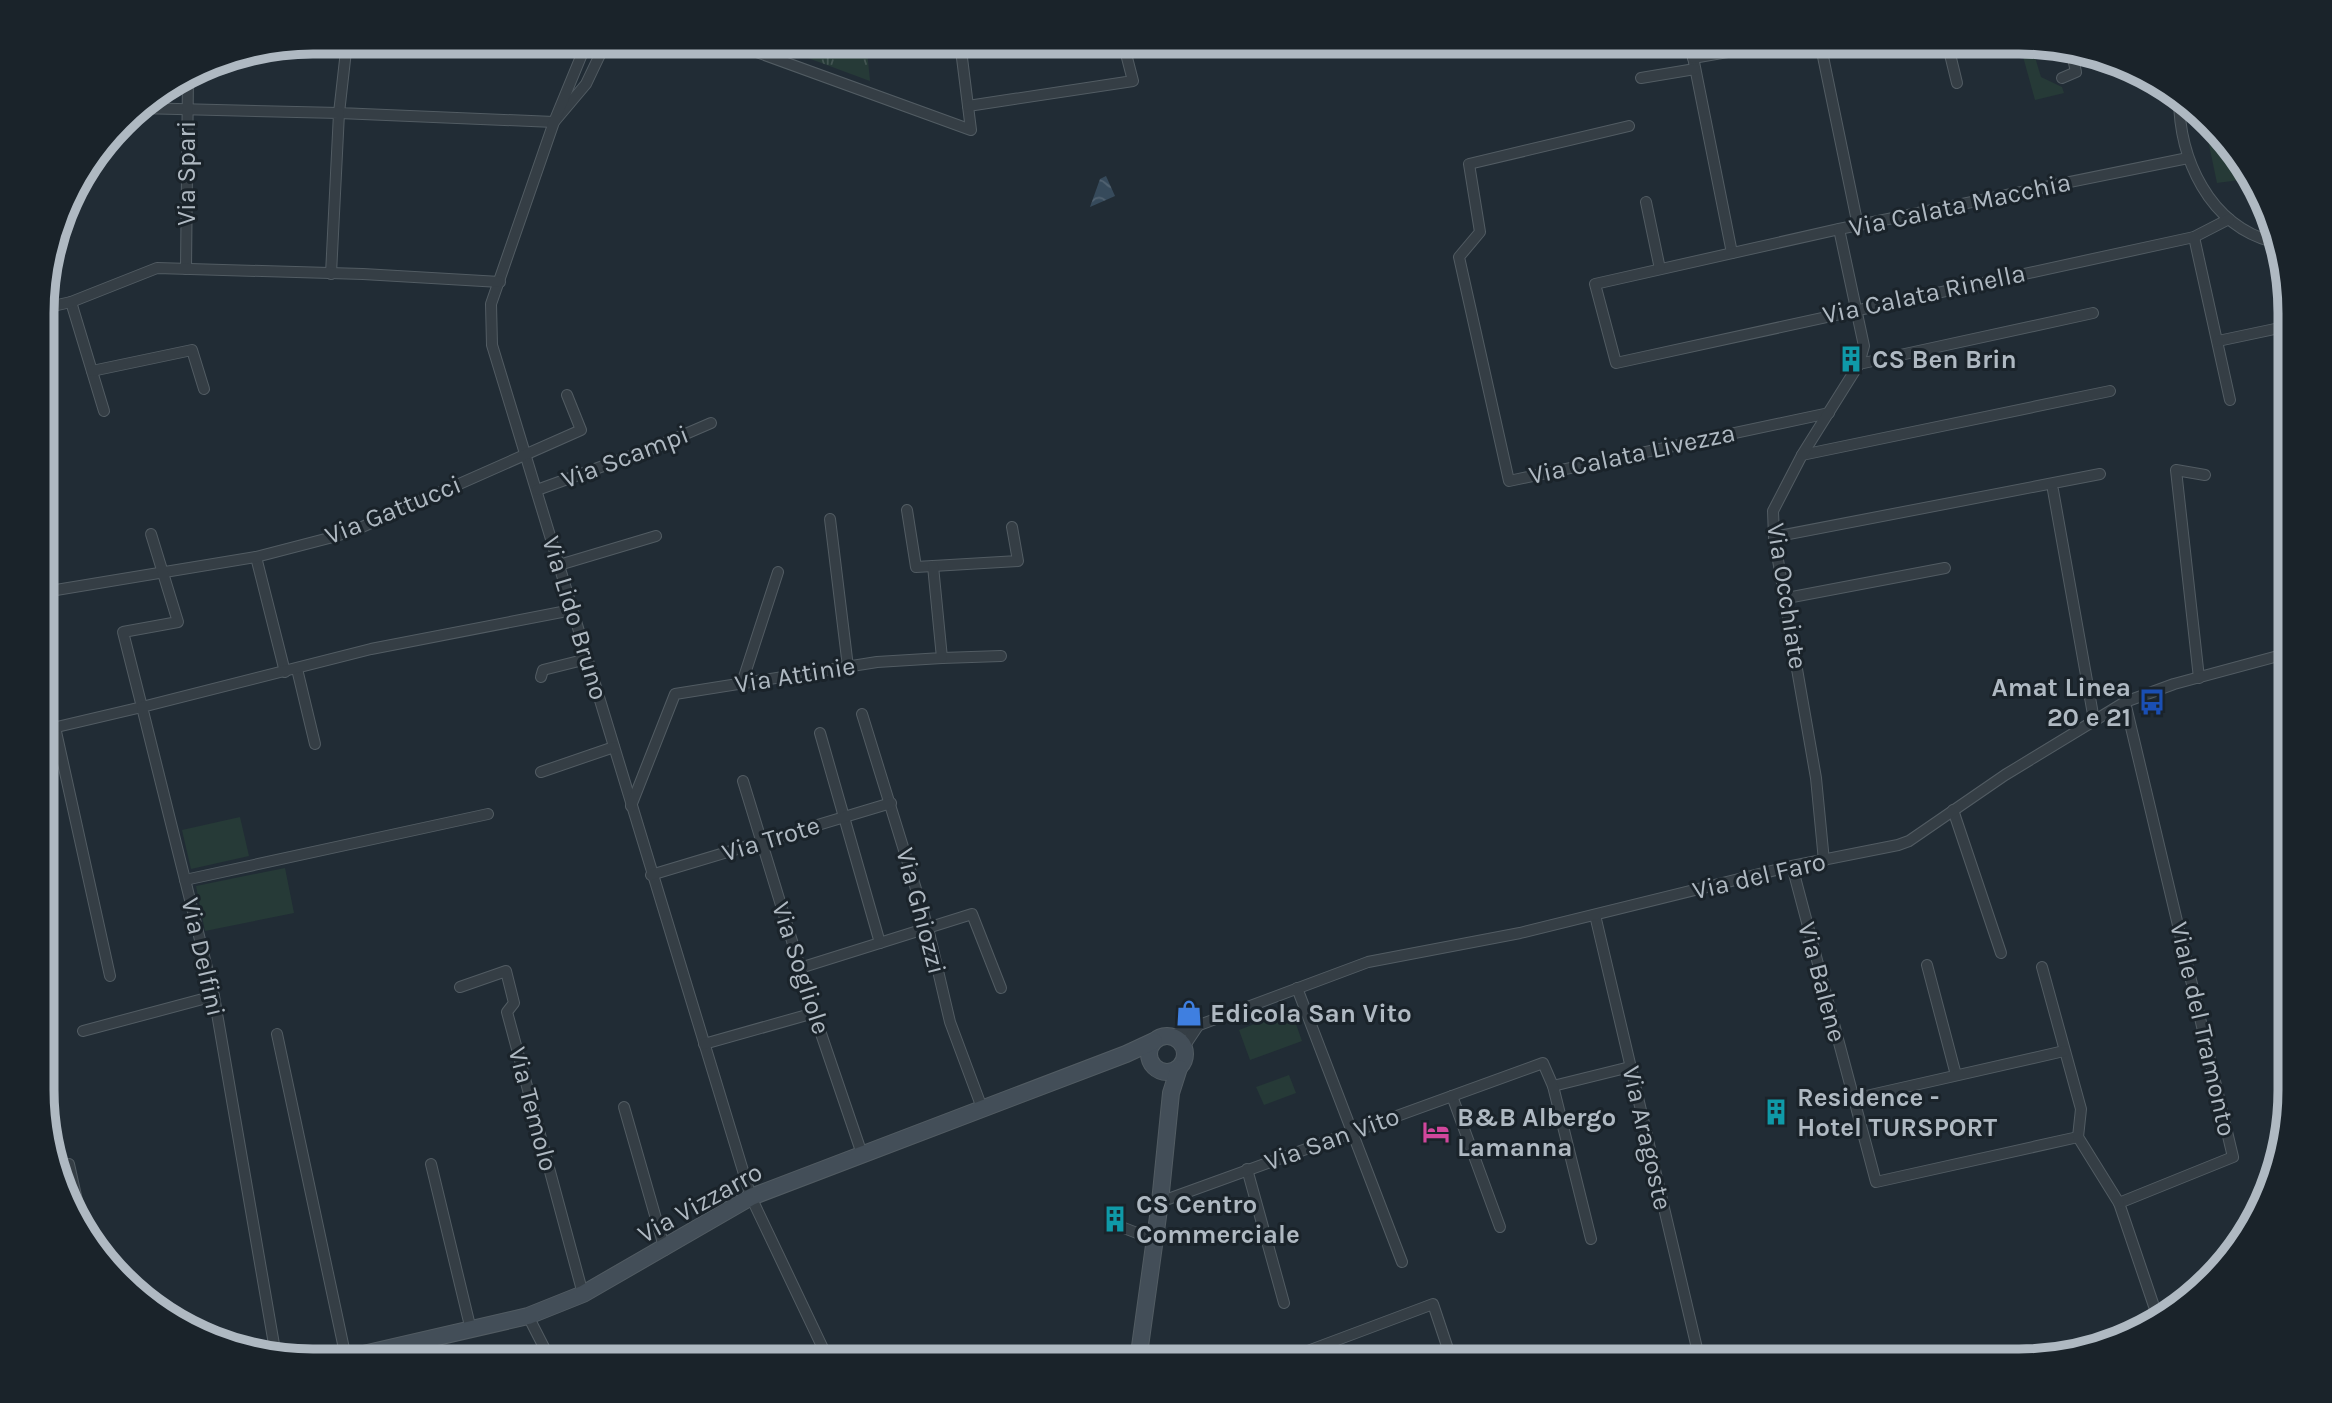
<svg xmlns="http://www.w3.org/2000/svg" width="2332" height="1403" viewBox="0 0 2332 1403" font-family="Karla,sans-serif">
  <defs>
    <pattern id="grass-tufts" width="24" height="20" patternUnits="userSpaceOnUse" patternTransform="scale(1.75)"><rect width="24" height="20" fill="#263a37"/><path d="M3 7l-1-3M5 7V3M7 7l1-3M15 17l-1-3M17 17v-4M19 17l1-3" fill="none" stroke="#435452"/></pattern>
    <pattern id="water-waves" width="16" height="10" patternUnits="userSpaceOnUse" patternTransform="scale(1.75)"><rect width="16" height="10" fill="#364a5b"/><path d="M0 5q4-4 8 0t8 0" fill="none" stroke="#516271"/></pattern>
  </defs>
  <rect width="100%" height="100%" fill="#212c35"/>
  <polygon fill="url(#grass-tufts)" points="765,42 866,42 870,81"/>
  <g fill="#263a37">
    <polygon points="2019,42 2031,44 2041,77 2062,87 2064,93 2035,100"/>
    <polygon points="2223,138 2253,177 2254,178 2217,183 2208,140"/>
    <polygon points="240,817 249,856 191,869 182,830"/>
    <polygon points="285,868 294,913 205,931 196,886"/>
    <polygon points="1291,1010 1302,1041 1250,1060 1239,1030"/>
    <polygon points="1289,1075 1296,1093 1264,1105 1256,1087"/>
  </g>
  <polygon fill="url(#water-waves)" points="1106,176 1115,196 1090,207 1100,179"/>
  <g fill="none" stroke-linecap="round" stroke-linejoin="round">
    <g stroke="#525c63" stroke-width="12">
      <g id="street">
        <polyline points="347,42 339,113 554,122 586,84 606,42"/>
        <polyline points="520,42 585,47"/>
        <polyline points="587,42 554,122 491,304 492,345 751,1197 829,1361"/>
        <polyline points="729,42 971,130 960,42"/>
        <polyline points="1690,42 1732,253"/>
        <polyline points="1820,42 1858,226"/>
        <polyline points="1947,42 1957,83"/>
        <polyline points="1693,58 1786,42"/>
        <polyline points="2074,60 2098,55"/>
        <polyline points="1641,78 1695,69"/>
        <polyline points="2062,78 2076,72 2071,49"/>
        <path d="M2179 97C2179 159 2209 225 2273 242"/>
        <polyline points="968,106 1133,81 1123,42"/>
        <polyline points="138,108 339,113 331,274"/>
        <polyline points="1629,126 1469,164 1480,232 1459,257 1509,481 1829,413"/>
        <polyline points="2188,158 1839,229 1595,284 1616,363 2194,237 2229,219"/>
        <polyline points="1646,202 1660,269"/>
        <polyline points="2194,237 2230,400"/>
        <polyline points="186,269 188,76"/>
        <polyline points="71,302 104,411"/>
        <polyline points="44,308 71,302 157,268 363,274 500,282"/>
        <polyline points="2218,341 2289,326"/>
        <polyline points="1859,364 2093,313"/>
        <polyline points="92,371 192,350 204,389"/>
        <polyline points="1802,455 2110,391"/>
        <polyline points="537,490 653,448 711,423"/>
        <polyline points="2053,490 2094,720"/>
        <polyline points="2282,491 2289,535"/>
        <polyline points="907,510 916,567 1018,561 1012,527"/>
        <polyline points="830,519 848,667"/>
        <polyline points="1774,537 2100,474"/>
        <polyline points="256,557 285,672"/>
        <polyline points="559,565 656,536"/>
        <polyline points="44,592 256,557 333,537 362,527 581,430 567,395"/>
        <polyline points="1787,598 1945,568"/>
        <polyline points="942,658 1001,656"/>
        <polyline points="297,669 315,744"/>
        <polyline points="541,677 543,670 587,659"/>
        <polyline points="2199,678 2176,470 2205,475"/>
        <polyline points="742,683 778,572"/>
        <polyline points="2125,702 2233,1157 2119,1203 2159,1321"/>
        <polyline points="862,714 928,928 950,1022 982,1108"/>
        <polyline points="55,727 110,976"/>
        <polyline points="44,730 142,707 123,632 178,622 151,534"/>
        <polyline points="820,733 880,943"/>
        <polyline points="541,772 614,747"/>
        <polyline points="743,781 814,1013 862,1154"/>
        <polyline points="631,806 675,694 877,662 942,658 933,566"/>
        <polyline points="1953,810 2001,953"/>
        <polyline points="1824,861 1816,778 1774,537 1773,511 1802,455 1859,364 1864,346 1839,229"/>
        <polyline points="1792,866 1876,1182 2078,1137"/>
        <polyline points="651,875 891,803"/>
        <polyline points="185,880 488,814"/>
        <polyline points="1595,915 1700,1361"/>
        <polyline points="1927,965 1956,1075"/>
        <polyline points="2042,967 2081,1109 2078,1137 2119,1203"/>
        <polyline points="800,968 972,914 1001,988"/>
        <polyline points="460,987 506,971 514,1003 507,1012 583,1294"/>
        <polyline points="1297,988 1402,1262"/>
        <polyline points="83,1031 214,996"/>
        <polyline points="277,1034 346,1358"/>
        <polyline points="1170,1036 1368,962 1520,933 1792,866 1898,845 1909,841 2005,775 2125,702 2174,684 2289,653"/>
        <polyline points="704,1044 814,1013"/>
        <polyline points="1184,1047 1198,1026"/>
        <polyline points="1553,1086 1630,1067"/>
        <polyline points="1452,1096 1500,1227"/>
        <polyline points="1853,1099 2064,1051"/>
        <polyline points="44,1104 48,1103"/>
        <polyline points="624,1107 665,1250"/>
        <polyline points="69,1164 84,1232"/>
        <polyline points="431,1164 471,1330"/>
        <polyline points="1247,1169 1284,1303"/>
        <polyline points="1160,1202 1543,1063 1553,1086 1591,1239"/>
        <polyline points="1124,1228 1155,1240"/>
        <polyline points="528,1316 551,1361"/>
        <polyline points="276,1356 214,996 142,707 371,649 572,610"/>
        <polyline points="1281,1361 1433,1304 1452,1361"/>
      </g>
    </g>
    <g stroke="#525c63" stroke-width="18">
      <g id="secondary">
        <circle cx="1167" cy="1054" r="18"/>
        <polyline points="333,1361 528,1316 583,1294 751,1197 1126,1054 1154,1041"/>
        <polyline points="1138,1361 1160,1202 1171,1093 1179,1068"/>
      </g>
    </g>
    <use href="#street" stroke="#353e45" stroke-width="10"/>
    <use href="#secondary" stroke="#434e58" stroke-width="16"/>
  </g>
  <defs>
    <g id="building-bare" transform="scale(2.1)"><path d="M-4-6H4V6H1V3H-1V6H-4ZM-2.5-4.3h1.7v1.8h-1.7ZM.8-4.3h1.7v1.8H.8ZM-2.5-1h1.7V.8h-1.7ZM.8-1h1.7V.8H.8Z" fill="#0f9aa8" stroke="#1a232a" stroke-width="2.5" paint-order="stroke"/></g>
    <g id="bus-bare" transform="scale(2.1)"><path d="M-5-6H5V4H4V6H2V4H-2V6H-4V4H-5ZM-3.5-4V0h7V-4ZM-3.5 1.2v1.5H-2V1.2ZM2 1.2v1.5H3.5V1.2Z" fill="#1a4fb4" stroke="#1a232a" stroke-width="2.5" paint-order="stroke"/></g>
    <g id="shop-bare" transform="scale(2.1)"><path d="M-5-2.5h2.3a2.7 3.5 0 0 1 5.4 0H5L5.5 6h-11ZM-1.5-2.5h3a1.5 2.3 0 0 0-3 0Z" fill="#3f7fe0" stroke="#1a232a" stroke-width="2.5" paint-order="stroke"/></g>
    <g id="hotel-bare" transform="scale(2.1)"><path d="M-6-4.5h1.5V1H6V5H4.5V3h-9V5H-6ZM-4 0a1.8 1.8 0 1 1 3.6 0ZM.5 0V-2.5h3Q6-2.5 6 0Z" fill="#d1479c" stroke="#1a232a" stroke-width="2.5" paint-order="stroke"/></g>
  </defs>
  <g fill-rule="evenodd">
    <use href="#building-bare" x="1851" y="359"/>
    <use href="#bus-bare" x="2152" y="702"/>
    <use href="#shop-bare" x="1189" y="1013"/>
    <use href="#building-bare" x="1776" y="1112"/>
    <use href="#hotel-bare" x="1436" y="1132"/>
    <use href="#building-bare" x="1115" y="1219"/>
  </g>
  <g text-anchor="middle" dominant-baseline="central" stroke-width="6" stroke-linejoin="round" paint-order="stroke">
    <g font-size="26" fill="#afb9c2" stroke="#1a232a">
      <text transform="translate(186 173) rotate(-90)">Via Spari</text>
      <text transform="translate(1960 205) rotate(-12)">Via Calata Macchia</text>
      <text transform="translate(1924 294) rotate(-12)">Via Calata Rinella</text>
      <text transform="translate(1632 454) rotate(-12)">Via Calata Livezza</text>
      <text transform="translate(625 457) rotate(-21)">Via Scampi</text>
      <text transform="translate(393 510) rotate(-22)">Via Gattucci</text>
      <text transform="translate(1787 596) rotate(81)">Via Occhiate</text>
      <text transform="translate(575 618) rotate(73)">Via Lido Bruno</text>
      <text transform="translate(795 675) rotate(-9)">Via Attinie</text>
      <text transform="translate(771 839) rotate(-17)">Via Trote</text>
      <text transform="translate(1759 876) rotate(-13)">Via del Faro</text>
      <text transform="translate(921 911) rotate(75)">Via Ghiozzi</text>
      <text transform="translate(203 957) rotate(77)">Via Delfini</text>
      <text transform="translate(801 968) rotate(72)">Via Sogliole</text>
      <text transform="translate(1822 982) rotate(75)">Via Balene</text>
      <text transform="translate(2203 1029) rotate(77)">Viale del Tramonto</text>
      <text transform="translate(533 1109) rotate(75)">Via Temolo</text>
      <text transform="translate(1647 1138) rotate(77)">Via Aragoste</text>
      <text transform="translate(1332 1139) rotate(-20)">Via San Vito</text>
      <text transform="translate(700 1203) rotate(-29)">Via Vizzarro</text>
    </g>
    <g font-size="26" font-weight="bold" fill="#afb9c2" stroke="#1a232a" text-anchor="start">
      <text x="1872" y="359">CS Ben Brin</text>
      <text x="2131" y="687" text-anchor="end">Amat Linea<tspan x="2131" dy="30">20 e 21</tspan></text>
      <text x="1210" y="1013">Edicola San Vito</text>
      <text x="1797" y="1097">Residence -<tspan x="1797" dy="30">Hotel TURSPORT</tspan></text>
      <text x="1457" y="1117">B&amp;B Albergo<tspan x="1457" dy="30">Lamanna</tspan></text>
      <text x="1136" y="1204">CS Centro<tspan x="1136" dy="30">Commerciale</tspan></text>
    </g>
  </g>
  <path d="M0 0H2332V1403H0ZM313 54H2019A259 259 0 0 1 2278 313V1090A259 259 0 0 1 2019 1349H313A259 259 0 0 1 54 1090V313A259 259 0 0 1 313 54Z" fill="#1a232a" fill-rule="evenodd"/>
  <path fill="none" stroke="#afb9c2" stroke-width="9" d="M313 54H2019A259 259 0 0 1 2278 313V1090A259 259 0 0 1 2019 1349H313A259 259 0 0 1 54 1090V313A259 259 0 0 1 313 54Z"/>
</svg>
